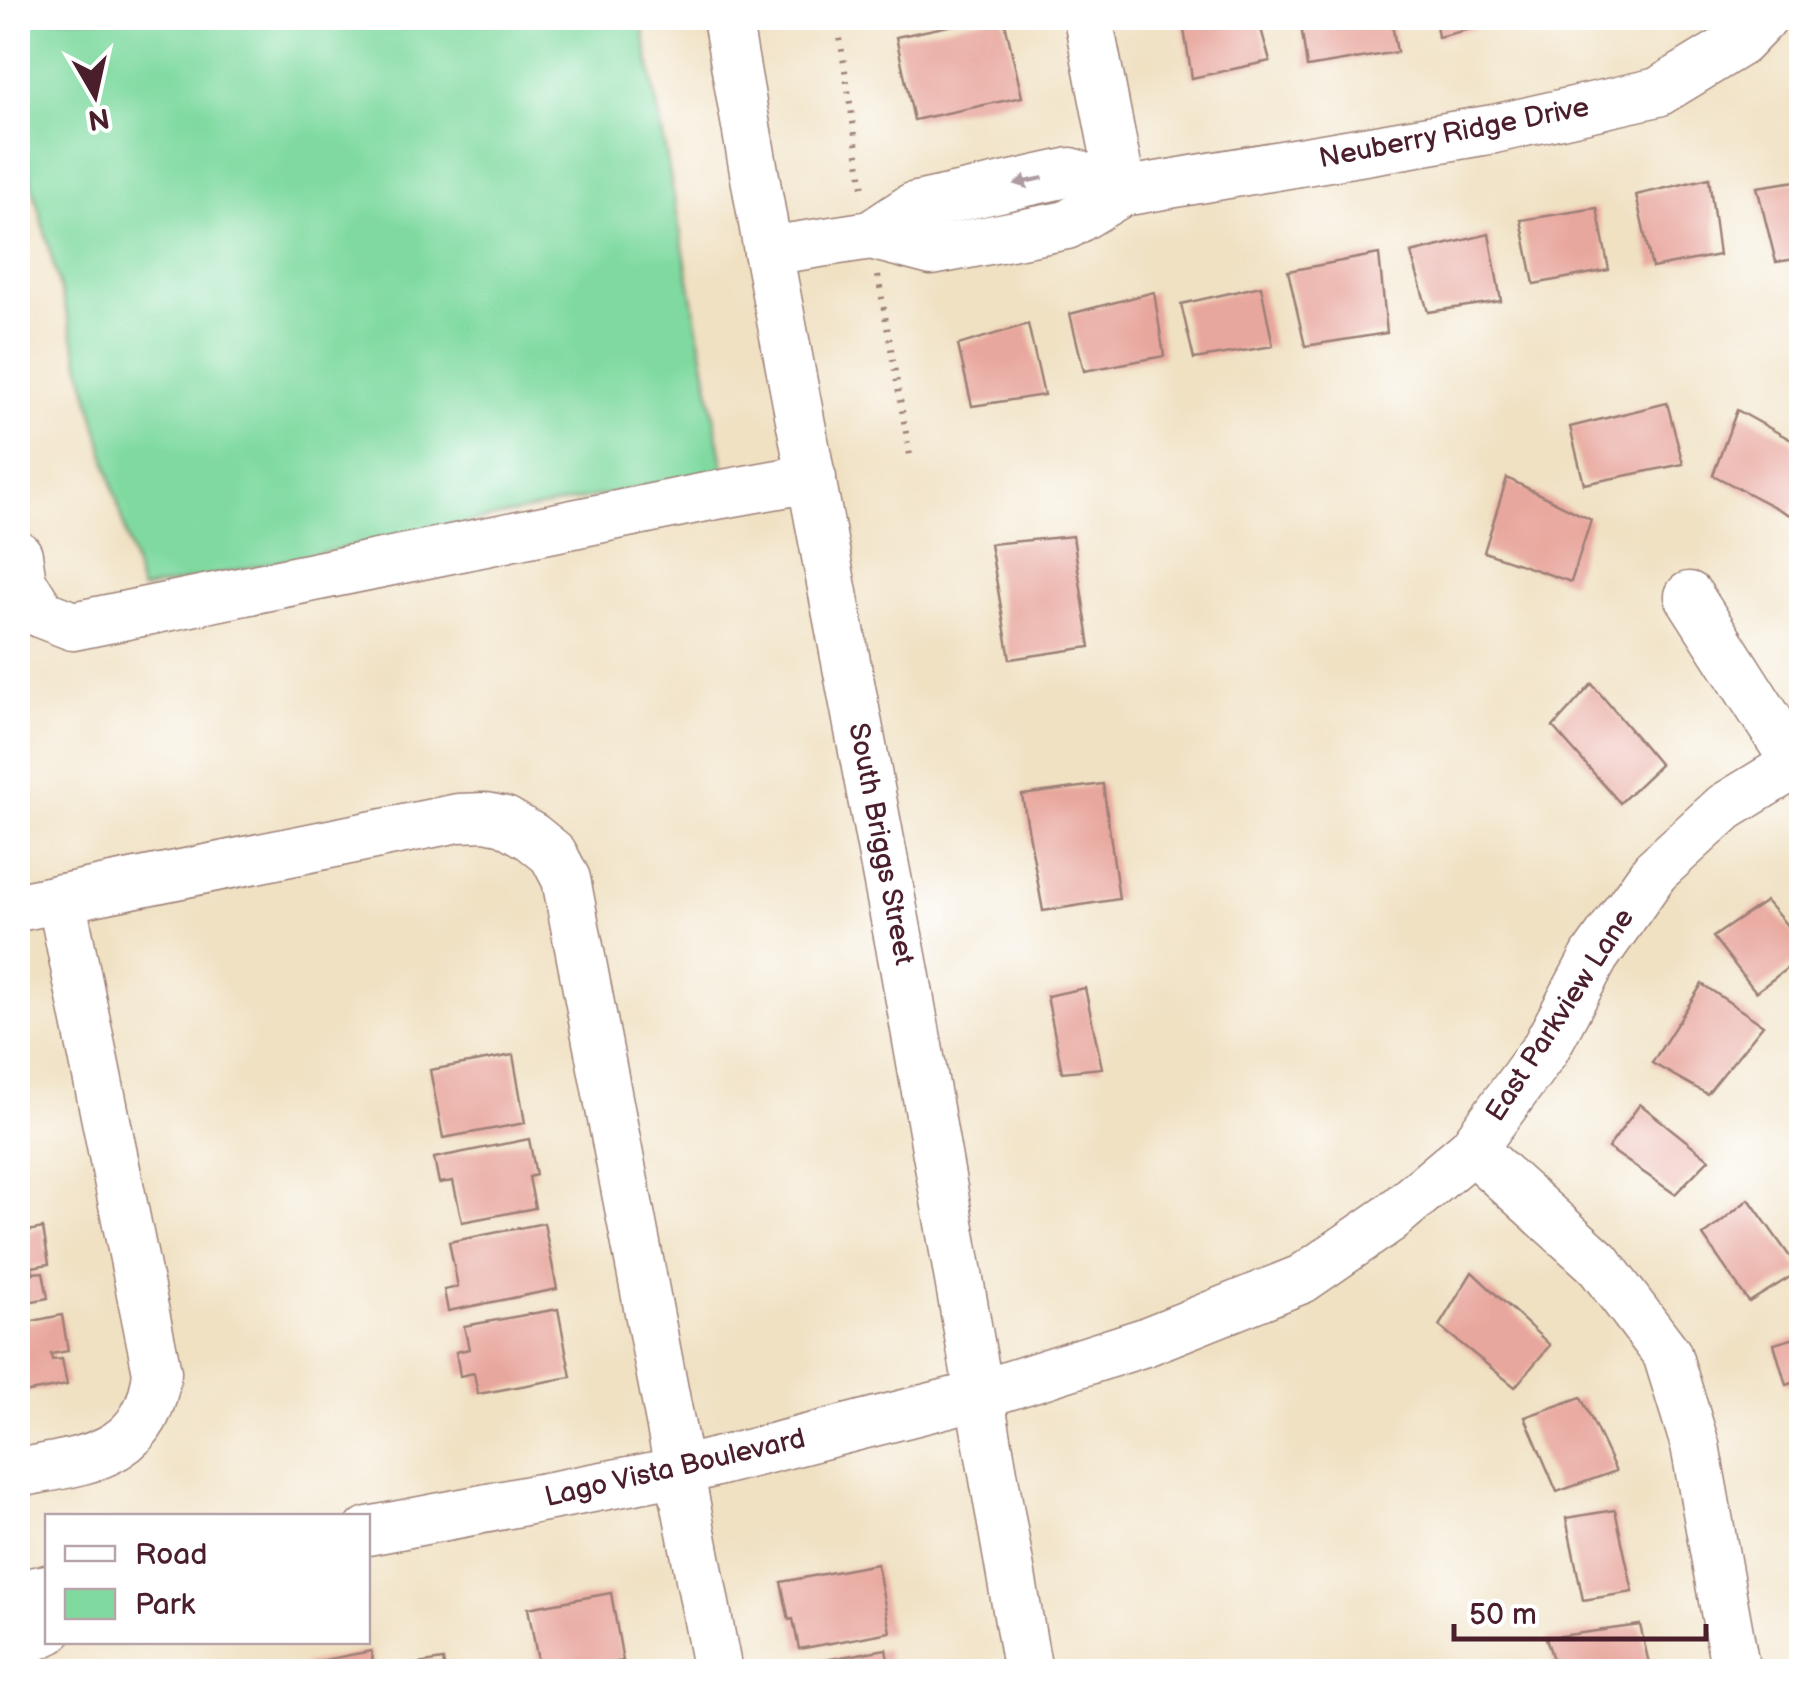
<svg xmlns="http://www.w3.org/2000/svg" width="1819" height="1689" viewBox="0 0 1819 1689" font-family="'Balsamiq Sans',sans-serif">
  <rect width="100%" height="100%" fill="#fff"/>
  <filter id="ink" filterUnits="userSpaceOnUse"><feTurbulence type="fractalNoise" baseFrequency=".01" numOctaves="2"/><feDisplacementMap in="SourceGraphic" scale="20" xChannelSelector="R" yChannelSelector="G"/><feConvolveMatrix kernelMatrix="1 2 1 2 8 2 1 2 1" color-interpolation-filters="sRGB"/></filter>
  <filter id="wash" filterUnits="userSpaceOnUse"><feTurbulence type="fractalNoise" baseFrequency=".0048" numOctaves="4" result="noise"/><feDisplacementMap in="SourceGraphic" scale="40" xChannelSelector="R" yChannelSelector="G"/><feGaussianBlur stdDeviation="2.25" result="paint"/><feColorMatrix in="noise" values="0 0 0 0 0 0 0 0 0 0 0 0 0 0 0 0 0 1.4 0 .05"/><feComposite in="paint" operator="in"/></filter>
  <g filter="url(#wash)">
    <rect width="100%" height="100%" fill="#f0e1c3"/>
    <polygon fill="#80daa0" stroke="#657c66" stroke-width="2.5" points="18,18 641,18 724,470 141,590 29,173 18,139"/>
    <g id="blocks">
      <g fill="#e8a79e">
        <polygon points="987,18 1004,18 1022,97 914,120 896,37"/>
        <polygon points="1182,18 1258,18 1270,61 1192,78"/>
        <polygon points="1300,18 1391,18 1397,52 1307,67"/>
        <polygon points="1435,18 1512,18 1512,19 1438,37"/>
        <polygon points="1709,178 1719,255 1652,268 1636,195"/>
        <polygon points="1802,180 1802,258 1776,262 1757,187"/>
        <polygon points="1597,208 1609,270 1534,284 1521,220"/>
        <polygon points="1489,234 1501,301 1428,312 1411,253"/>
        <polygon points="1379,254 1387,333 1305,346 1288,271"/>
        <polygon points="1261,286 1273,346 1194,359 1181,304"/>
        <polygon points="1154,292 1164,356 1084,371 1070,314"/>
        <polygon points="1028,324 1044,395 972,406 958,345"/>
        <polygon points="1667,403 1683,464 1584,484 1570,427"/>
        <polygon points="1737,410 1802,446 1802,493 1790,515 1713,475"/>
        <polygon points="1507,478 1591,520 1571,582 1484,552"/>
        <polygon points="1073,536 1090,647 1010,659 990,544"/>
        <polygon points="1592,684 1660,765 1620,803 1553,727"/>
        <polygon points="1103,784 1119,899 1043,911 1022,795"/>
        <polygon points="1766,901 1802,943 1802,957 1756,992 1713,937"/>
        <polygon points="1702,984 1763,1025 1707,1094 1652,1063"/>
        <polygon points="1085,988 1102,1068 1062,1072 1047,996"/>
        <polygon points="513,1055 525,1123 443,1138 430,1070"/>
        <polygon points="1640,1104 1709,1159 1675,1194 1608,1148"/>
        <polygon points="529,1139 536,1175 529,1177 535,1208 462,1222 453,1181 439,1183 434,1158"/>
        <polygon points="1749,1199 1800,1271 1749,1302 1703,1236"/>
        <polygon points="544,1223 557,1289 448,1311 444,1290 458,1287 449,1242"/>
        <polygon points="43,1228 49,1264 32,1267 33,1273 43,1272 48,1298 18,1304 18,1233"/>
        <polygon points="1472,1272 1550,1345 1515,1387 1439,1326"/>
        <polygon points="558,1309 571,1377 478,1394 474,1373 460,1376 456,1352 469,1349 464,1326"/>
        <polygon points="62,1315 68,1351 51,1354 52,1360 62,1359 67,1385 18,1394 18,1324"/>
        <polygon points="1802,1336 1802,1380 1786,1385 1774,1344"/>
        <polygon points="1581,1397 1616,1471 1557,1492 1525,1417"/>
        <polygon points="1615,1510 1633,1592 1583,1600 1566,1518"/>
        <polygon points="877,1564 890,1632 799,1649 793,1619 789,1620 781,1582"/>
        <polygon points="611,1593 623,1661 568,1672 540,1672 528,1608"/>
        <polygon points="1640,1625 1651,1672 1557,1672 1546,1638"/>
        <polygon points="886,1649 890,1672 799,1672 797,1665"/>
        <polygon points="371,1651 375,1672 306,1672 304,1664"/>
        <polygon points="443,1660 445,1672 418,1672 417,1664"/>
      </g>
    </g>
  </g>
  <g filter="url(#ink)">
    <use href="#blocks" fill-opacity="0" stroke="#9d8077" stroke-width="2.5"/>
    <g fill="none" stroke-linecap="round" stroke-linejoin="round">
      <g stroke="#9d8077" stroke-width="51">
        <g id="minor">
          <polyline points="727,18 768,251 905,972 1028,1672"/>
          <polyline points="1088,18 1122,192"/>
          <polyline points="871,235 913,207 1071,172 1122,192"/>
          <polyline points="768,251 871,235 932,251 1067,225 1122,192 1494,129 1658,92 1740,42 1763,18"/>
          <polyline points="18,555 22,582 42,614 73,626 706,497 812,478"/>
          <polyline points="1689,596 1802,773"/>
          <polyline points="18,907 458,818 486,817 505,821 532,837 553,854 566,879 718,1672"/>
          <polyline points="1472,1149 1597,1262 1667,1354 1695,1445 1736,1672"/>
          <path d="M18 1473C86 1460 148 1457 157 1372L61 898"/>
          <polyline points="368,1531 681,1471 979,1395 1145,1342 1302,1279 1389,1219 1472,1149 1545,1049 1595,956 1655,871 1725,807 1802,760"/>
          <polyline points="18,1594 48,1589"/>
          <polyline points="18,1644 48,1630"/>
        </g>
      </g>
      <g stroke="#9d8077" stroke-width="6" stroke-dasharray="2.5 8" stroke-linecap="butt">
        <polyline points="837,18 864,194"/>
        <polyline points="878,276 911,461"/>
      </g>
      <use href="#minor" stroke="#fff" stroke-width="48"/>
    </g>
    <defs><path id="oneway-solid" d="M-6-.8H1V-3.2L6.5 0L1 3.2V.8H-6Z" transform="scale(2.5)"/></defs>
    <use fill="#ae9aa0" href="#oneway-solid" transform="translate(1029 181) rotate(168)"/>
  </g>
  <g text-anchor="middle" dominant-baseline="central" stroke-width="10" stroke-linejoin="round" paint-order="stroke">
    <g font-size="28" fill="#4a1f2b" stroke="#fff">
      <text transform="translate(1454 133) rotate(-11)">Neuberry Ridge Drive</text>
      <text transform="translate(881 844) rotate(79)">South Briggs Street</text>
      <text transform="translate(1560 1015) rotate(-57)">East Parkview Lane</text>
      <text transform="translate(675 1468) rotate(-13)">Lago Vista Boulevard</text>
    </g>
  </g>
  <rect width="1819" height="1689" fill="none" stroke="#fff" stroke-width="60"/>
  <rect x="45" y="1514" width="325" height="130" fill="#ffffff" stroke="#b7a5aa" stroke-width="2.5"/>
  <rect x="65" y="1546" width="50" height="15" fill="#ffffff" stroke="#b7a5aa" stroke-width="2.5"/>
  <text x="135" y="1564" font-size="30" fill="#4a1f2b">Road</text>
  <rect x="65" y="1589" width="50" height="30" fill="#80daa0" stroke="#b7a5aa" stroke-width="2.5"/>
  <text x="135" y="1614" font-size="30" fill="#4a1f2b">Park</text>
  <g transform="translate(95 95) rotate(171)" stroke="#ffffff" stroke-width="8" paint-order="stroke">
  <path d="M0-8L18 38L0 25L-18 38Z" fill="#4a1f2b"/>
  <text y="-15" font-size="28" font-weight="bold" text-anchor="middle" fill="#4a1f2b">N</text>
  </g>
  <path d="M1454 1624v15h252v-15" fill="none" stroke="#4a1f2b" stroke-width="5"/>
  <text x="1469" y="1624" font-size="30" fill="#4a1f2b" stroke="#ffffff" stroke-width="8" paint-order="stroke">50 m</text>
</svg>
